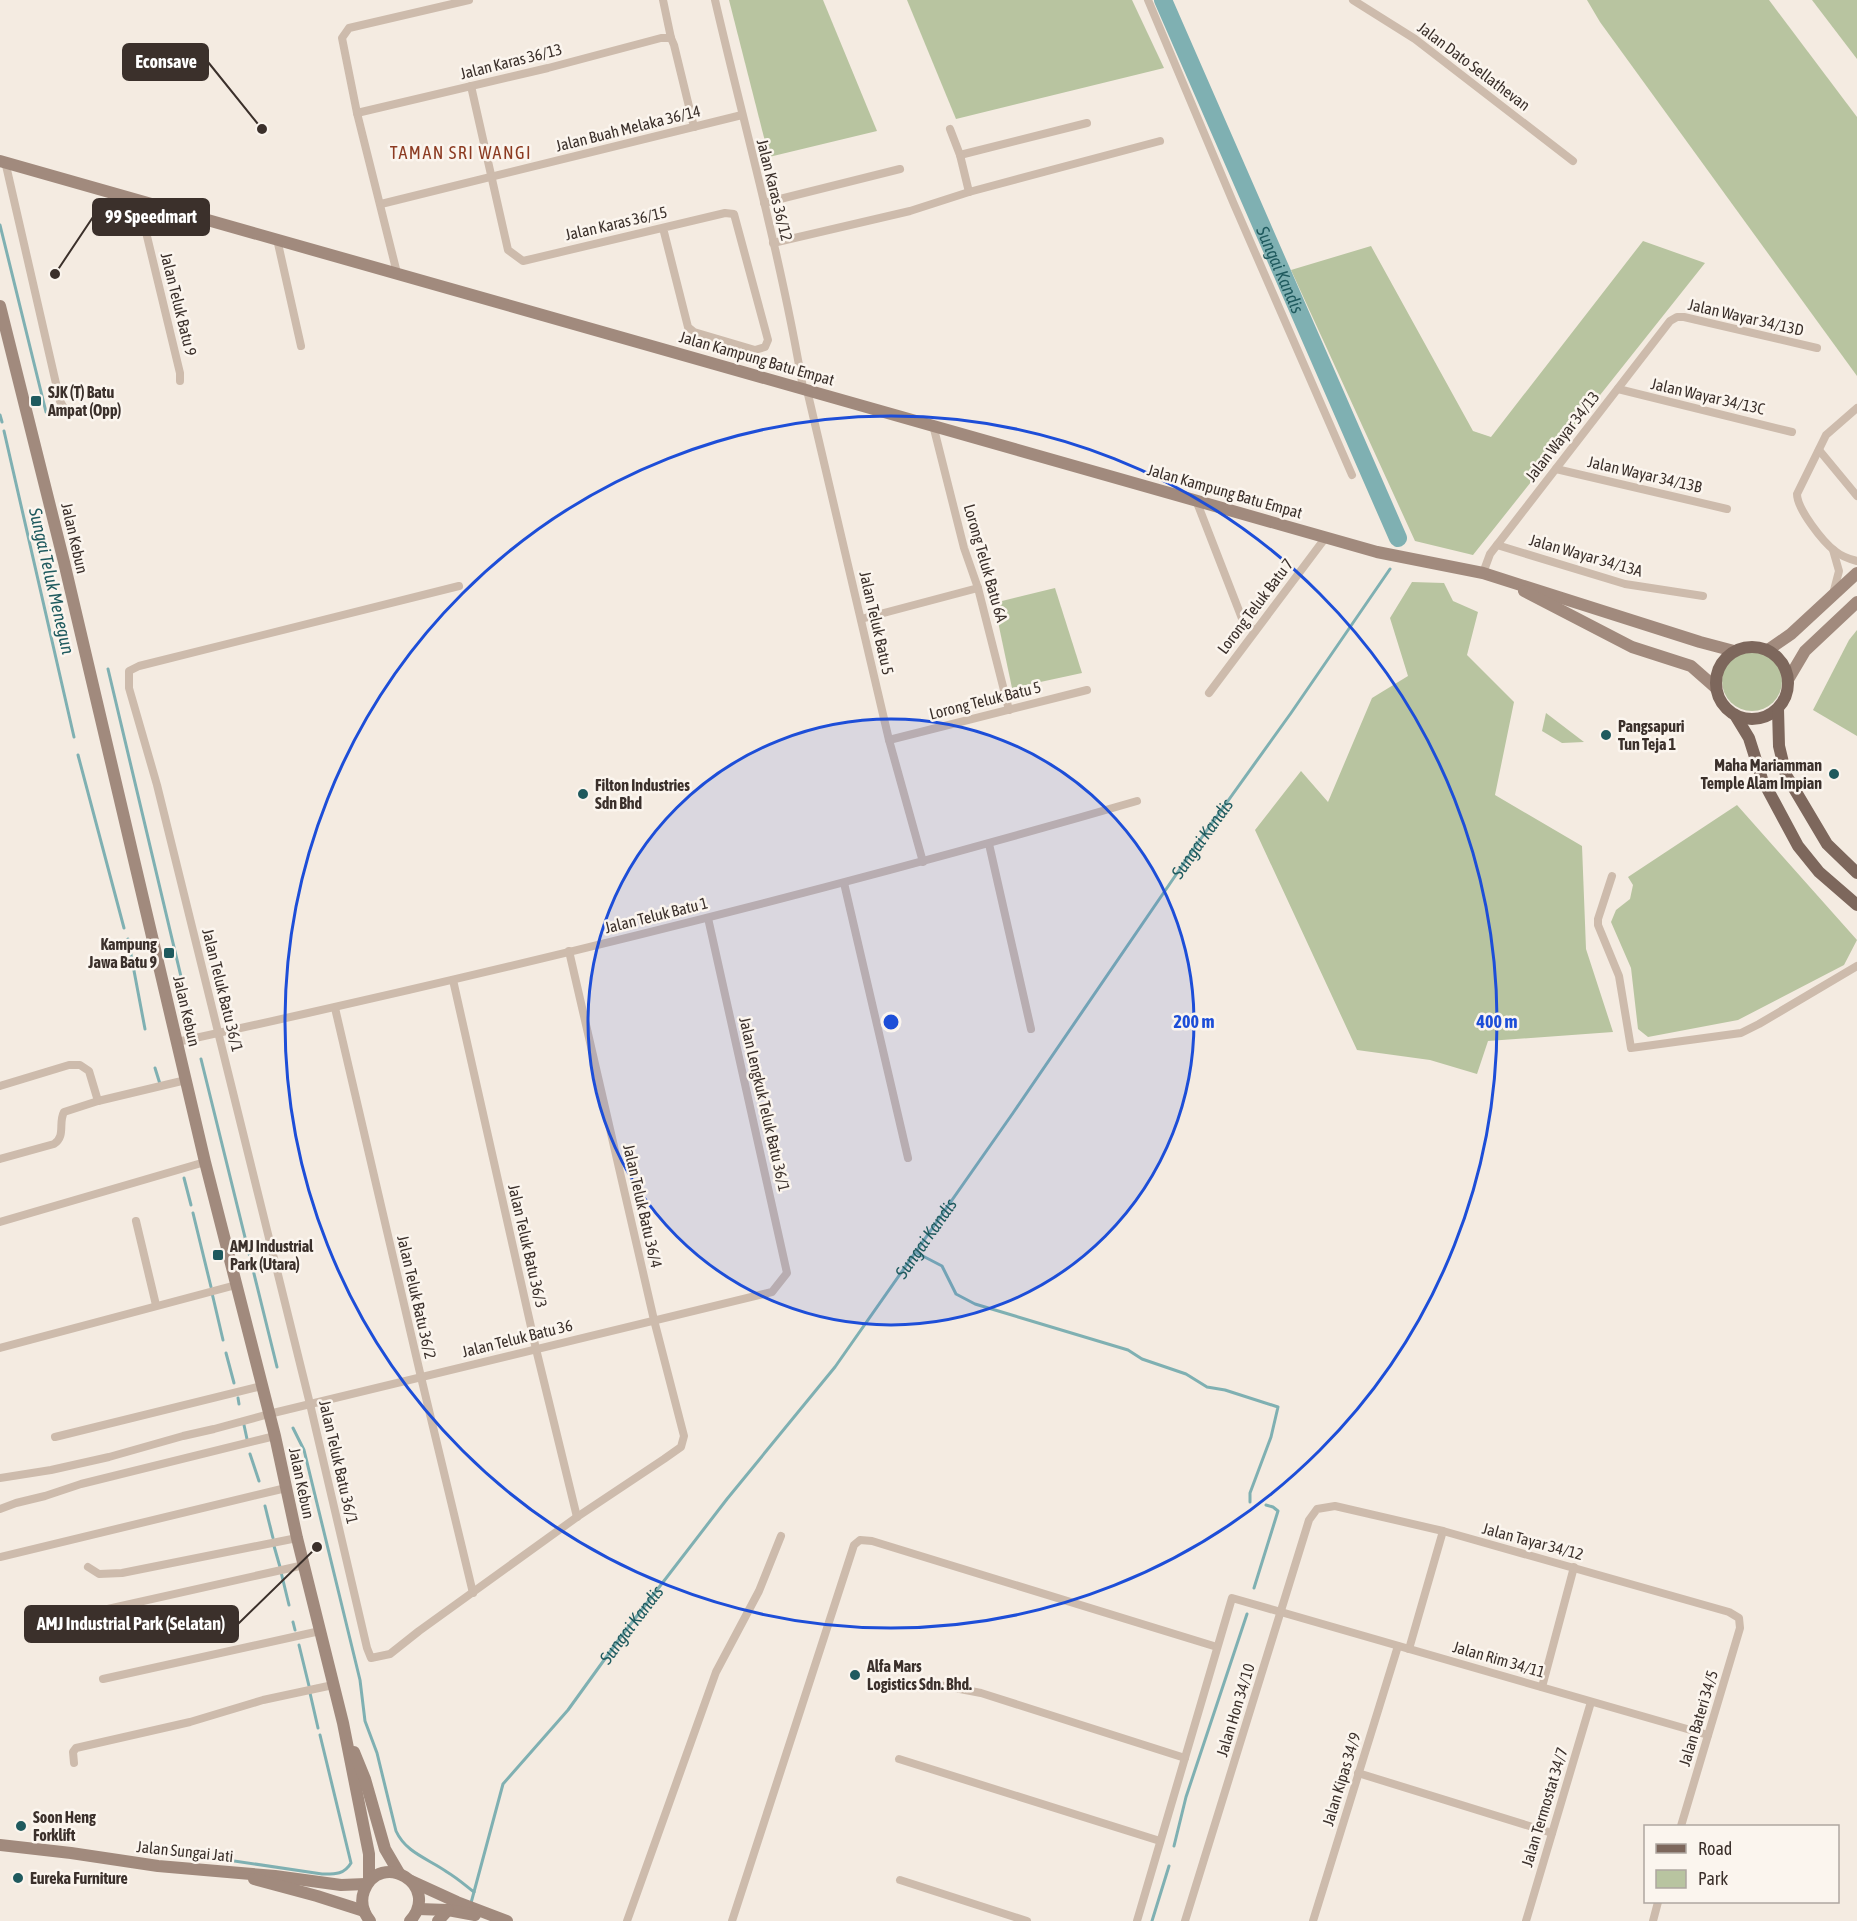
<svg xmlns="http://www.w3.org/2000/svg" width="1857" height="1921" viewBox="0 0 1857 1921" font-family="'Asap Condensed',sans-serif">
  <rect width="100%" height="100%" fill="#f4ebe1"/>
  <g fill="#b8c4a0">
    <polygon points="729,0 823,0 877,131 769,157"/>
    <polygon points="907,0 1132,0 1164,68 956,119"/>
    <polygon points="1587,0 1769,0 1857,117 1857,376 1600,22"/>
    <polygon points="1812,0 1857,0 1857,59"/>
    <polygon points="1643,241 1705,263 1473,555 1415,541 1291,270 1371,246 1473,431 1491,437"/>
    <polygon points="1412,582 1444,583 1453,601 1478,612 1467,655 1514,702 1495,795 1582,846 1586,949 1613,1032 1488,1041 1477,1074 1430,1060 1357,1050 1255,830 1301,771 1328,802 1372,698 1408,676 1390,618"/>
    <polygon points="1055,588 1082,673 1012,688 994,603"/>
    <polygon points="1857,630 1857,736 1813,710 1849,640"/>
    <circle cx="1752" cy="681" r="30"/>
    <polygon points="1546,713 1584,742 1562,743 1542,731"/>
    <polygon points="1737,805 1857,940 1844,965 1738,1020 1648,1037 1638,1029 1631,968 1611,922 1616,910 1630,899 1633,885 1628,877"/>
  </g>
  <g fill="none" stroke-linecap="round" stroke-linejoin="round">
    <g stroke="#7fb0b2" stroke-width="3">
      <polyline points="0,225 46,412"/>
      <polyline points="0,415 2,422"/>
      <polyline points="4,431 74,737"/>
      <polyline points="108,669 192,1023"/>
      <polyline points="78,755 124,928"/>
      <polyline points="128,939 145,1029"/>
      <polyline points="201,1059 277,1367"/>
      <polyline points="155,1068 160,1084"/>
      <polyline points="184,1178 191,1205"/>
      <polyline points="193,1213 211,1287"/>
      <polyline points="917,1253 942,1266 956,1294 975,1304 1128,1350 1142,1359 1186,1374 1207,1387 1225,1390 1278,1407 1271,1437 1250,1493 1250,1502"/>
      <polyline points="212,1293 223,1340"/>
      <polyline points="226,1353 234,1383"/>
      <polyline points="238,1398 239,1404"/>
      <polyline points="244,1425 247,1439"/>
      <path d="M293 1428 304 1450 360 1680 365 1721 377 1753 396 1831C406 1853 429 1859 447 1872 457 1878 465 1885 474 1892"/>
      <polyline points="250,1454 259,1481"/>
      <polyline points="265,1506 273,1538"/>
      <polyline points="274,1546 280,1567"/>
      <polyline points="281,1572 289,1605"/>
      <polyline points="1254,1588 1278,1511 1273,1507 1266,1505"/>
      <polyline points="293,1622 295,1630"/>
      <polyline points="299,1645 309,1686"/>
      <polyline points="310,1693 318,1728"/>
      <polyline points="1174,1846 1186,1797 1247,1614"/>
      <path d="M154 1849 322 1874C334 1874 344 1875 351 1863L320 1735"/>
      <path id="s1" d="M471 1903 503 1784 568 1710 620 1638 727 1499 835 1367 1013 1113 1197 844 1291 713 1390 569"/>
      <polyline points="1152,1921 1169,1866"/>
    </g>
    <path stroke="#7fb0b2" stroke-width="18" id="s2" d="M1163 0 1398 538"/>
    <g stroke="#cdbbac" stroke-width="8">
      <polyline points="663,0 671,38 674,45 694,127"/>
      <path d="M715 0C745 129 781 257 803 388"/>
      <polyline points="1148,0 1233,202 1352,475"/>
      <polyline points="1353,0 1415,39 1573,161"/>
      <polyline points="471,86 508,250 523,261 725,213 734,214 768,340 765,347 755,350 694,332 688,327 663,228"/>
      <polyline points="357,113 548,68 661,38 671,38"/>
      <polyline points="950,129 960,155 969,192"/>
      <polyline points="960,155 1087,123"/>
      <polyline points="5,161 60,401 65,410"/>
      <polyline points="138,199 180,373 180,381"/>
      <polyline points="764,203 900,169"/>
      <polyline points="381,204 742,115"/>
      <polyline points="277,239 301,346"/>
      <polyline points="773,243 910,211 969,192 1160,141"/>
      <polyline points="397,273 357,113 342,38 349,28 469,0"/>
      <polyline points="1618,389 1792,432"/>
      <polyline points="807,390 889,740 923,862"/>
      <path d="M1857 408 1826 435 1797 494C1797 509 1823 542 1835 551 1841 556 1849 559 1857 561"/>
      <polyline points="933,425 964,548 978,588 1009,710"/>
      <polyline points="1819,450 1857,496"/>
      <polyline points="1556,469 1727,509"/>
      <polyline points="1196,500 1243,621 1255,631"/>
      <polyline points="1497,545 1625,584 1703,596"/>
      <polyline points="1833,550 1839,571 1833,594"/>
      <polyline points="1483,573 1490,554 1497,545 1670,321 1677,317 1684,317 1817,348"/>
      <polyline points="459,586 139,666 129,671 129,688 157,785 310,1404 367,1648 371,1658 390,1654 419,1631 577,1517 664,1459 681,1447 684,1436 654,1320 569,951"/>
      <polyline points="861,619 978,588"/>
      <polyline points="1209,693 1326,537"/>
      <polyline points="889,740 1087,690"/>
      <polyline points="989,844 1031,1029"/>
      <polyline points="1612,876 1598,919 1598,925 1619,976 1631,1048 1741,1033 1759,1024 1857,966"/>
      <polyline points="844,883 908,1158"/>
      <polyline points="453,980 536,1349 577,1517"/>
      <polyline points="335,1008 421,1377 473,1593"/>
      <path d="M177 1042C500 972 820 893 1137 801"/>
      <polyline points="0,1086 69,1065 80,1065 89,1071 98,1101"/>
      <path d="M0 1159 54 1144C66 1136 58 1123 64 1112L98 1101 186 1080"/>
      <polyline points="136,1221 156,1305"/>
      <polyline points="0,1222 205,1162"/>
      <polyline points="0,1348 236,1285"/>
      <polyline points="55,1437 262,1386"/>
      <polyline points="0,1478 51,1470 109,1457 183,1436 214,1429 269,1414 772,1292 787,1273 708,918"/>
      <polyline points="0,1509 16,1503 45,1496 81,1484 275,1436"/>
      <polyline points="0,1557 286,1488"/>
      <polyline points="88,1567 99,1574 122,1573 297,1538"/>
      <polyline points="36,1625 304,1565"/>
      <polyline points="1409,1649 1443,1531"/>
      <polyline points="103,1679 320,1631"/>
      <polyline points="923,1682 981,1693 1185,1758"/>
      <polyline points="1542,1687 1574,1567"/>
      <polyline points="899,1759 1160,1841"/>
      <polyline points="74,1763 73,1752 76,1748 190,1722 263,1700 333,1685"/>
      <polyline points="1358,1773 1552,1833"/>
      <polyline points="900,1880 1027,1921"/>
      <polyline points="627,1921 716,1672 759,1591 781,1536"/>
      <polyline points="732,1921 854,1545 860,1540 872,1541 1217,1647"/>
      <polyline points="1137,1921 1232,1598 1708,1735"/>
      <polyline points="1185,1921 1309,1520 1317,1509 1335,1506 1443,1531 1729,1612 1739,1618 1740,1628 1681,1826"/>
      <polyline points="1313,1921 1398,1646"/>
      <polyline points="1526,1921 1591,1702"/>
      <polyline points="1653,1921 1658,1902"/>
    </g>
    <g stroke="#a18a7d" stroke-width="12">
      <polyline points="0,161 1377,552 1483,573 1700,642 1734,651"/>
      <polyline points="0,306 64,562 205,1162 275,1436 297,1538 343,1723 369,1854 369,1881"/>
      <polyline points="1524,591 1632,647 1691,666 1716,688"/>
      <polyline points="1768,650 1791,634 1857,573"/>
      <polyline points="1789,678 1805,651 1857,602"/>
      <polyline points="354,1752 365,1779 385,1849 399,1873"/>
      <polyline points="0,1845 71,1853 158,1866 275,1876 341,1885 366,1884"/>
      <polyline points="254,1879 317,1896 364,1911"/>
      <polyline points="411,1881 457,1902 507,1921"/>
      <polyline points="418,1909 448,1910 475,1915"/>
      <path d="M370 1921C363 1912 360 1902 364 1891 380 1849 442 1885 410 1921"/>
      <polyline points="438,1921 448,1910"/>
    </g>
    <g stroke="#7d675c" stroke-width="12">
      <circle cx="1752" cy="683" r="36"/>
      <polyline points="1778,709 1779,746 1786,775 1827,844 1857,873"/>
      <polyline points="1735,715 1749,738 1762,779 1798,846 1819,872 1857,905"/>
    </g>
  </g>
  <circle cx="891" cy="1022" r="303" fill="#1d4ed8" fill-opacity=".12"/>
  <g fill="none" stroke="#1d4ed8" stroke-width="3">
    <circle cx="891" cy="1022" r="303"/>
    <circle cx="891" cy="1022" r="606"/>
  </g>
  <g fill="#1f5a5e" stroke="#fbf5ee" stroke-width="2">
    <rect x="30" y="395" width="12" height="12" rx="3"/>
    <circle cx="1606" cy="735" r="6"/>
    <circle cx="1834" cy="774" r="6"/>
    <circle cx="583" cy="794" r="6"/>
    <rect x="163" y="947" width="12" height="12" rx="3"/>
    <rect x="212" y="1249" width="12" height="12" rx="3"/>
    <circle cx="855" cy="1675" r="6"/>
    <circle cx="21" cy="1826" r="6"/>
    <circle cx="18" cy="1878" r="6"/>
  </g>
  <g text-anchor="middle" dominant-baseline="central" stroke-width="5" stroke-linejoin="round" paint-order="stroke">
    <g font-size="16" fill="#3b302b" stroke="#fbf5ee">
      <text transform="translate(511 61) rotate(-14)">Jalan Karas 36/13</text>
      <text transform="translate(1474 66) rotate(37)">Jalan Dato Sellathevan</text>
      <text transform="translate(628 128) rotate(-14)">Jalan Buah Melaka 36/14</text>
      <text transform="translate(775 190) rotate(76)">Jalan Karas 36/12</text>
      <text transform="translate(616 223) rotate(-13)">Jalan Karas 36/15</text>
      <text transform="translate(179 304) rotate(76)">Jalan Teluk Batu 9</text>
      <text transform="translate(1746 317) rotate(13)">Jalan Wayar 34/13D</text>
      <text transform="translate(757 358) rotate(16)">Jalan Kampung Batu Empat</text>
      <text transform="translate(1708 396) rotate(13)">Jalan Wayar 34/13C</text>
      <text transform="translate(1562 436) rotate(-52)">Jalan Wayar 34/13</text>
      <text transform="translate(1645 474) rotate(13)">Jalan Wayar 34/13B</text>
      <text transform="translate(1225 491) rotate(16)">Jalan Kampung Batu Empat</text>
      <text transform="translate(75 538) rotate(77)">Jalan Kebun</text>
      <text transform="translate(1586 555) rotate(16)">Jalan Wayar 34/13A</text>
      <text transform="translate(986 563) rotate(74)">Lorong Teluk Batu 6A</text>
      <text transform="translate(1255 606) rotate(-53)">Lorong Teluk Batu 7</text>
      <text transform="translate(877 623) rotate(77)">Jalan Teluk Batu 5</text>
      <text transform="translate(985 700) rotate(-14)">Lorong Teluk Batu 5</text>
      <text transform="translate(656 915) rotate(-14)">Jalan Teluk Batu 1</text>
      <text transform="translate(223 990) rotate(76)">Jalan Teluk Batu 36/1</text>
      <text transform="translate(187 1011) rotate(77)">Jalan Kebun</text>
      <text transform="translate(765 1104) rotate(77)">Jalan Lengkuk Teluk Batu 36/1</text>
      <text transform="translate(643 1206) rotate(77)">Jalan Teluk Batu 36/4</text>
      <text transform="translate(528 1246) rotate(77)">Jalan Teluk Batu 36/3</text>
      <text transform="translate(417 1297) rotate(77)">Jalan Teluk Batu 36/2</text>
      <text transform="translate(517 1338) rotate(-14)">Jalan Teluk Batu 36</text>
      <text transform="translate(339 1462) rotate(77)">Jalan Teluk Batu 36/1</text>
      <text transform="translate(302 1483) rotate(78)">Jalan Kebun</text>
      <text transform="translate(1533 1541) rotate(15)">Jalan Tayar 34/12</text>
      <text transform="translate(1499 1659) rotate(16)">Jalan Rim 34/11</text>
      <text transform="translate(1235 1710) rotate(-73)">Jalan Hon 34/10</text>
      <text transform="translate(1698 1718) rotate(-73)">Jalan Bateri 34/5</text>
      <text transform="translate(1341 1779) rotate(-73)">Jalan Kipas 34/9</text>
      <text transform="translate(1544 1807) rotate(-73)">Jalan Termostat 34/7</text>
      <text transform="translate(185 1851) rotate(6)">Jalan Sungai Jati</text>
    </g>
    <g font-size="16" font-weight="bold" fill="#3b302b" stroke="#fbf5ee" text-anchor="start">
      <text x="48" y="392">SJK (T) Batu<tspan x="48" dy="18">Ampat (Opp)</tspan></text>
      <text x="1618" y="726">Pangsapuri<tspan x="1618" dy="18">Tun Teja 1</tspan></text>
      <text x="1822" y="765" text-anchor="end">Maha Mariamman<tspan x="1822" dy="18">Temple Alam Impian</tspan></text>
      <text x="595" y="785">Filton Industries<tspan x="595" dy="18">Sdn Bhd</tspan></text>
      <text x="157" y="944" text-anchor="end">Kampung<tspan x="157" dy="18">Jawa Batu 9</tspan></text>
      <text x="230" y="1246">AMJ Industrial<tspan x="230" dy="18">Park (Utara)</tspan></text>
      <text x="867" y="1666">Alfa Mars<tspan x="867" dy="18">Logistics Sdn. Bhd.</tspan></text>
      <text x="33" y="1817">Soon Heng<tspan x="33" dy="18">Forklift</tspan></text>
      <text x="30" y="1878">Eureka Furniture</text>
    </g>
    <g font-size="18" letter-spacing="1.5" fill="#8c3b22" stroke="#fbf5ee">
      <text x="461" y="152">TAMAN SRI WANGI</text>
    </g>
    <g font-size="18" font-style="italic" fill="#1f5a5e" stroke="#fbf5ee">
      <text stroke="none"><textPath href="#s2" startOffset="294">Sungai Kandis</textPath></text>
      <text transform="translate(52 581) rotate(77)">Sungai Teluk Menegun</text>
      <text stroke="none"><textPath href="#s1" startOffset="1300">Sungai Kandis</textPath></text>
      <text stroke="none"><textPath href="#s1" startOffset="814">Sungai Kandis</textPath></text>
      <text stroke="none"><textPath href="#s1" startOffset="328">Sungai Kandis</textPath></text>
    </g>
  </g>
  <circle cx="891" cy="1022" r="9" fill="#1d4ed8" stroke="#fbf5ee" stroke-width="3"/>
  <g font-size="18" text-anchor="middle" font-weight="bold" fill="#1d4ed8" stroke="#fbf5ee" stroke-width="5" stroke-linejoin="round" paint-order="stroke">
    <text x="1194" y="1028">200 m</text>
    <text x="1497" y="1028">400 m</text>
  </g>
  <path fill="none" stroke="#3b302b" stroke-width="2" d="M262 129L208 62M55 274L93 217M317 1547L238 1624"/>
  <g fill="#3b302b" stroke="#fbf5ee" stroke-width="2">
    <circle cx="262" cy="129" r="6"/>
    <circle cx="55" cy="274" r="6"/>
    <circle cx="317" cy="1547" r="6"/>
  </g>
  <g fill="#3b302b" stroke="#3b302b" stroke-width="2">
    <rect x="123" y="44" width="85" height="36" rx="6"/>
    <rect x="93" y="199" width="116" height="36" rx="6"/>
    <rect x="25" y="1606" width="213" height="36" rx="6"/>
  </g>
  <g font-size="18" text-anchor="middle" font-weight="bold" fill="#fff">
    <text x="166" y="68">Econsave</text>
    <text x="151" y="223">99 Speedmart</text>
    <text x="131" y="1630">AMJ Industrial Park (Selatan)</text>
  </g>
  <rect x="1644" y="1825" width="195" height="78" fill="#fbf5ee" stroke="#aea6a0" stroke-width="1.5"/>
  <rect x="1656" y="1844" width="30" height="9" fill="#7d675c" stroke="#aea6a0" stroke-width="1.5"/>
  <text x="1698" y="1855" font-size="18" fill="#3b302b">Road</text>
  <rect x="1656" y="1870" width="30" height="18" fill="#b8c4a0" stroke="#aea6a0" stroke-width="1.5"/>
  <text x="1698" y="1885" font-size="18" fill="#3b302b">Park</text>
</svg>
